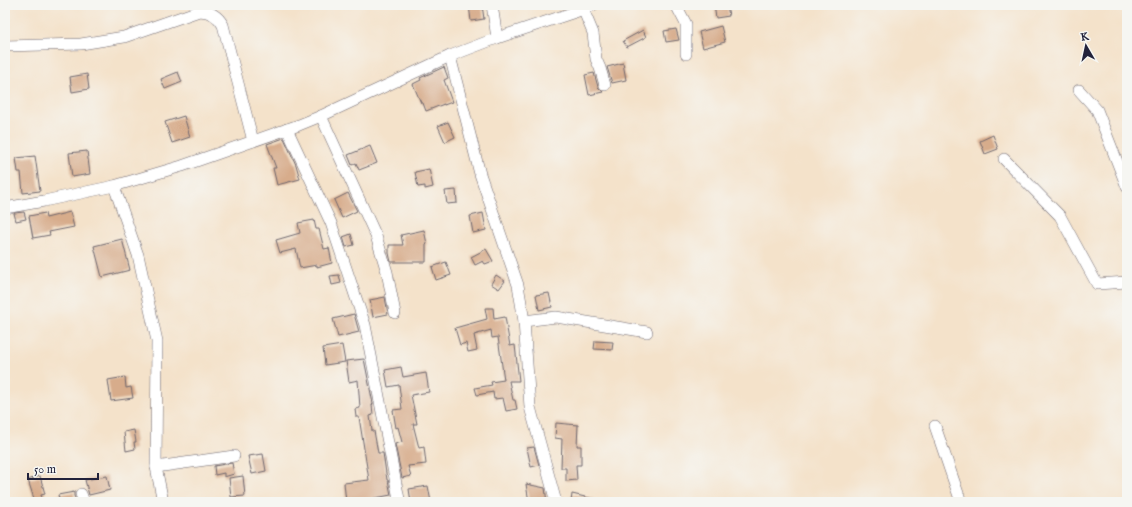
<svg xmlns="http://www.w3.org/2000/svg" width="1132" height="507" viewBox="0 0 1132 507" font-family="'IM FELL English',serif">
  <rect width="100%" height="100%" fill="#f6f6f2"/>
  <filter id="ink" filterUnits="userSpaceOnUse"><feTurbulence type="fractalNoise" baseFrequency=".025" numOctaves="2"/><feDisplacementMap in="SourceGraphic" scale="8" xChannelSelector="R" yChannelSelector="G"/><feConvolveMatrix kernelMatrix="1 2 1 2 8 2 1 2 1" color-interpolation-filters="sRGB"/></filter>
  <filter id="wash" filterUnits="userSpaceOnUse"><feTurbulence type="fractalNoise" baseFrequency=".012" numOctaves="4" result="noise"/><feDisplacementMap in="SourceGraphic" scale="16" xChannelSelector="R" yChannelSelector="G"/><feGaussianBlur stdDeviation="0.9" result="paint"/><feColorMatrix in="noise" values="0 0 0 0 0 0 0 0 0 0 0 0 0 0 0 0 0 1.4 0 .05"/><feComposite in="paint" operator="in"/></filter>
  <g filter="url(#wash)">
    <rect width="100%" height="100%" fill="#f4e2ca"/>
    <g id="blocks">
      <g fill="#d7ac8b">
        <polygon points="469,5 482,5 484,19 471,21"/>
        <polygon points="714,5 727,5 729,16 716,18"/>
        <polygon points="721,26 725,42 703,48 699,32"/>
        <polygon points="676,29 679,40 666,42 664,31"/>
        <polygon points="643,30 646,37 627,47 623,41"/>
        <polygon points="623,63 626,80 612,83 607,67"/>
        <polygon points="444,67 448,78 444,80 452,102 444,105 444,104 426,111 423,103 421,103 413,84 421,80 420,78"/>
        <polygon points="178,72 182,82 165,89 161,79"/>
        <polygon points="594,73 598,87 603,92 589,95 585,75"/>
        <polygon points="87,74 89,89 72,92 70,77"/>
        <polygon points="184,116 190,137 172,143 165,122"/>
        <polygon points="448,122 455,137 445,142 438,126"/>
        <polygon points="993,135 998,149 985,154 980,141"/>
        <polygon points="284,138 296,165 300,179 277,185 273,168 276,168 267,144"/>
        <polygon points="370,146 377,163 359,170 356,163 352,165 348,155"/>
        <polygon points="87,151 90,174 72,177 69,153"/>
        <polygon points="35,156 40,191 23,193 21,172 18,172 16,158"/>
        <polygon points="429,169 433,187 425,189 425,186 418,187 415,172"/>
        <polygon points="456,190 457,203 447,204 445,191"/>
        <polygon points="348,193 357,211 342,218 334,200"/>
        <polygon points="24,212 26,219 16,221 14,213"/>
        <polygon points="70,212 74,227 49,232 50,235 33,238 29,216 45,213 46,218"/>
        <polygon points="483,213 486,230 473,233 470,216"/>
        <polygon points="314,220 316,229 319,229 324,249 329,248 332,263 317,267 317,265 300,268 296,249 280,253 276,240 300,233 298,223"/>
        <polygon points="424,230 427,244 426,245 426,262 391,262 389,253 389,245 403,245 401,235"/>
        <polygon points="351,234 354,245 346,247 343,237"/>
        <polygon points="122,239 130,270 102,277 94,246"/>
        <polygon points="486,249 493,261 485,264 483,261 475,265 471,257"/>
        <polygon points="446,262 451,275 436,280 432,267"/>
        <polygon points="339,275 341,283 332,285 330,276"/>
        <polygon points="496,275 505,281 499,289 491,284"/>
        <polygon points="549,293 552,307 539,310 536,295"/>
        <polygon points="385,297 388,314 373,317 370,300"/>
        <polygon points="485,308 493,308 494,319 505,317 510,346 515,345 519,381 509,381 513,400 515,400 517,409 506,411 503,398 494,399 493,392 477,395 475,388 492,385 491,382 504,380 498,337 492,338 491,330 474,335 477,350 468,352 466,343 460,345 455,328 487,319"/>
        <polygon points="354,314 359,332 338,337 333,319"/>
        <polygon points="595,341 613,342 612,350 594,349"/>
        <polygon points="342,345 345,362 325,365 323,348"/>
        <polygon points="364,359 373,404 372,405 373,415 370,416 372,431 374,431 378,453 383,453 387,480 388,480 391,495 365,500 346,502 344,483 369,480 359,417 356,417 355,409 360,408 358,380 349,382 346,361"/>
        <polygon points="401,367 403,377 426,373 429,392 411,395 417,424 413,424 419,448 424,447 426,464 408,466 411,476 402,478 395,444 402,442 398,427 396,428 393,410 402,409 399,385 388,387 385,370"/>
        <polygon points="125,377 126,388 131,387 133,398 111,401 108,380"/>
        <polygon points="556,423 578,425 577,446 581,446 581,465 576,465 577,480 566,481 566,468 561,468 562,439 555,438"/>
        <polygon points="134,430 136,442 134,442 135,449 126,451 124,432"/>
        <polygon points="534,447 539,465 531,467 527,448"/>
        <polygon points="263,454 266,471 252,474 248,456"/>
        <polygon points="232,463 234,474 224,477 224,473 215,475 214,466"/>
        <polygon points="40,476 45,494 41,495 43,502 35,502 28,480"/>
        <polygon points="107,476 110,490 89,495 85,480"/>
        <polygon points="243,476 245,496 231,497 229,478"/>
        <polygon points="526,484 545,488 547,502 529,502"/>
        <polygon points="428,486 431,502 411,502 409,489"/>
        <polygon points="74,492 74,496 77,502 60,502 58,495"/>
        <polygon points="572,494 594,499 594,502 571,502"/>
      </g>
    </g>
  </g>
  <g filter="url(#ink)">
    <use href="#blocks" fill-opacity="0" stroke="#6c656d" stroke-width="1"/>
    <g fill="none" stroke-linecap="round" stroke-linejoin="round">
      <g stroke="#6c656d" stroke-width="12">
        <g id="minor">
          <polyline points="492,5 497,38"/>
          <polyline points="676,5 686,24 686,54"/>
          <polyline points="583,9 593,33 596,59 600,68 605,85"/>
          <path d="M5 46 81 44 124 37 199 11C210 11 218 16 223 25L253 141"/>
          <polyline points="450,56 480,174 518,285 524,321 530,407 556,502"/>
          <polyline points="1079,90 1097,110 1127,187"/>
          <polyline points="321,116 376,236 387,272 395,313"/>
          <polyline points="287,129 331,223 365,325 399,499 395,502"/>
          <polyline points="1004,159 1060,216 1097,284 1127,282"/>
          <polyline points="114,186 138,255 157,341 156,467 163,502"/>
          <polyline points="5,208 44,201 114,186 182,166 299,125 321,116 450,56 497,38 578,11 593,5"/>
          <polyline points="524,321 556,317 647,332"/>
          <polyline points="935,426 961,502"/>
          <polyline points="156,467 234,456"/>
          <polyline points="81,494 84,502"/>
        </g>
      </g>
      <use href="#minor" stroke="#fff" stroke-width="11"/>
    </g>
  </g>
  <rect width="1132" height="507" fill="none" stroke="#f6f6f2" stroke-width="20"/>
  <g transform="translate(1086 46) rotate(351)" stroke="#f6f6f2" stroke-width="3" paint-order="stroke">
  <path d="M0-3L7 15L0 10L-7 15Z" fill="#22223b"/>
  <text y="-6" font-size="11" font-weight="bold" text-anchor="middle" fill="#22223b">K</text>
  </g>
  <path d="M28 473v6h70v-6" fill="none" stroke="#22223b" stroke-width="2"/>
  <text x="34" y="473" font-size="12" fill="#22223b" stroke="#f6f6f2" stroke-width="3" paint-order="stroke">50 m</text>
</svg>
